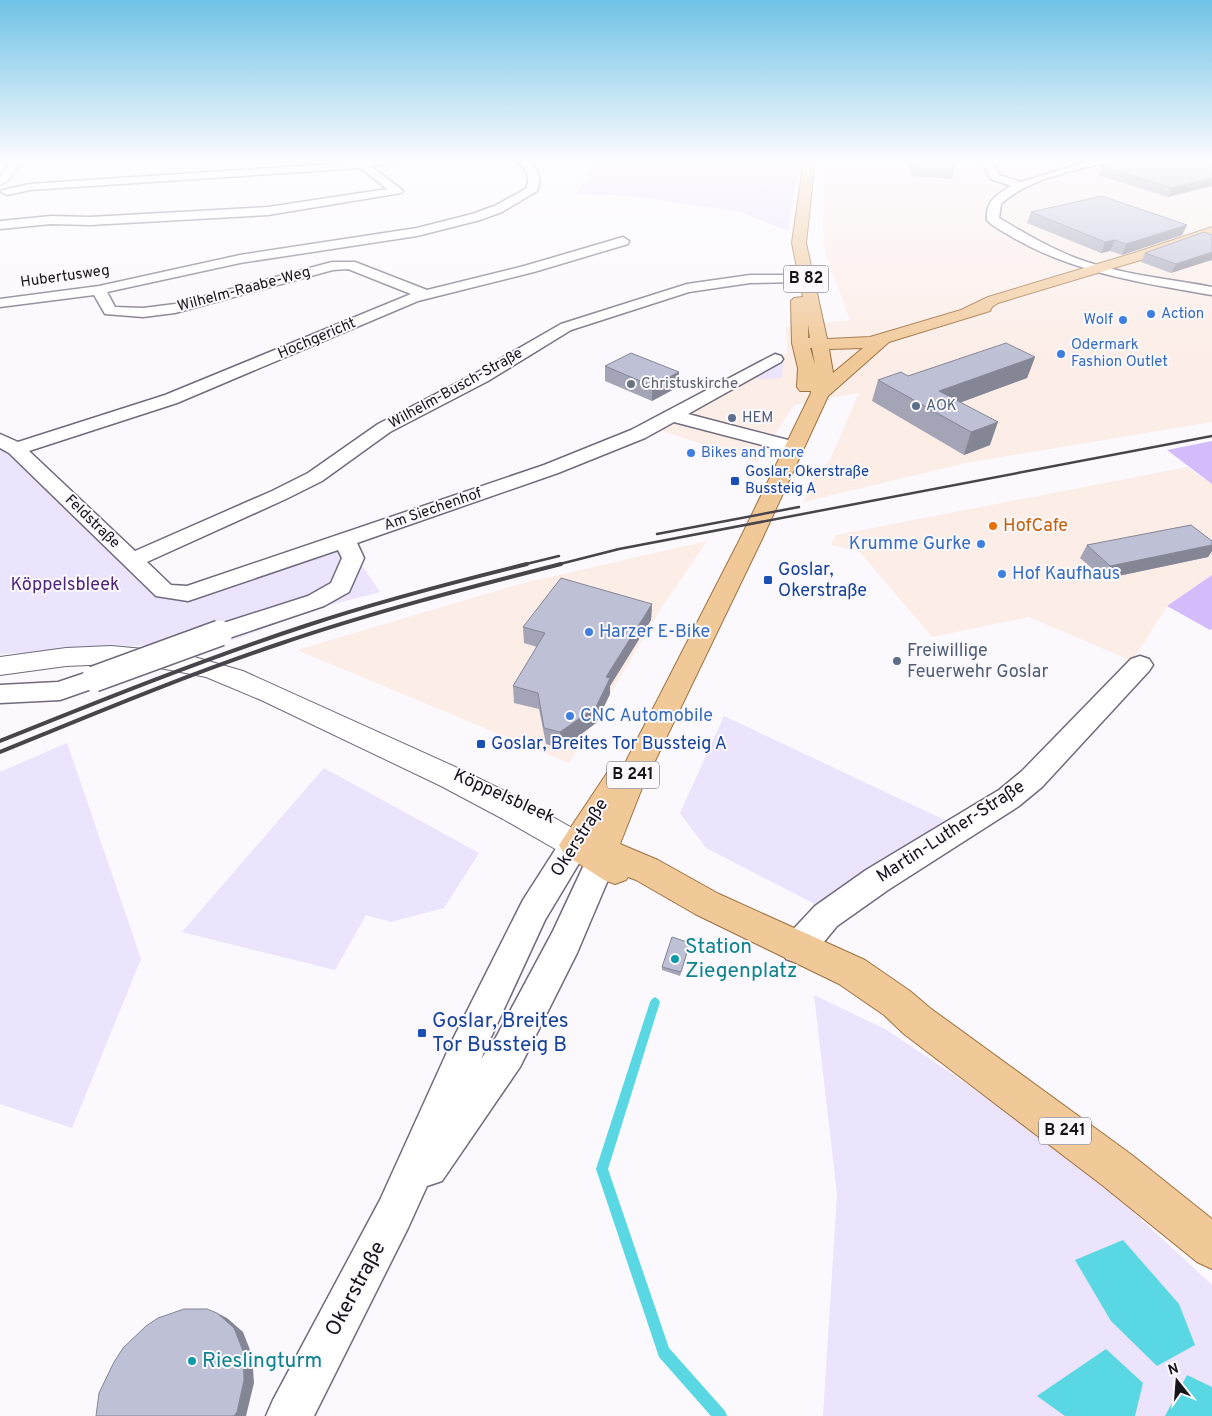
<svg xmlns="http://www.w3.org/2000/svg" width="1212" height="1416" viewBox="0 0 1212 1416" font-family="Overpass,sans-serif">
  <rect width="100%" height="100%" fill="#fbf9fe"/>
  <g fill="#fcede7">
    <polygon points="826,159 1212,159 1212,422 966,463 803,502 816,474 829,462 859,393 794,405 757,462 659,430 787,353 786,327 850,320 825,253 823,226"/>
    <polygon points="1187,467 1212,484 1212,575 1167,606 1132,661 1029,617 932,637 859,551 831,545 836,535"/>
    <polygon points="707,541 662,607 569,763 297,650 519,584"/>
  </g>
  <g fill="#ece3fc">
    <polygon points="599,159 799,159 788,231 741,212 631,196 576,194"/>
    <polygon points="783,357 782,378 760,379 755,376"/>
    <polygon points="0,448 23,456 164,591 188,594 345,540 380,592 322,607 233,640 0,654"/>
    <polygon points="724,716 951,823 815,904 706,848 680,813"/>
    <polygon points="67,743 141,959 72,1128 0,1104 0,772"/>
    <polygon points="324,768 479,853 444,908 391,922 366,915 335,970 182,932"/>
    <polygon points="814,995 887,1030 951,1073 1089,1171 1212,1285 1212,1416 823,1416 837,1194"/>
  </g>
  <g fill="#d4bcfb">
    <polygon points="1212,441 1212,484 1167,450"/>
    <polygon points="1212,575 1212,629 1210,630 1167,606"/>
  </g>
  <g fill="#59d8e4">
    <polygon points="1123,1240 1179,1304 1195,1345 1157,1366 1111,1321 1075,1260"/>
    <polygon points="1106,1349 1143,1383 1135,1416 1065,1416 1037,1396"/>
    <polygon points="1187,1375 1212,1387 1212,1416 1165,1416"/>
  </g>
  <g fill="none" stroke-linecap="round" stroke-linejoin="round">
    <polygon fill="#59d8e4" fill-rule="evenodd" points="655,997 658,999 660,1002 608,1169 669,1348 725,1411 727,1416 711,1416 659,1357 596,1169 650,1002 652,999"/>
    <g stroke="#706a7c" stroke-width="3">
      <g id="street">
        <polygon points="380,159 399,159 398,161 372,167 401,189 403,191 401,193 268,215 90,225 51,224 0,229 0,221 51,216 90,217 268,207 387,189 361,168 30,190 7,195 1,192 3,190 30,184 363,162"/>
        <path d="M515 159H526C537 168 543 177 537 191L502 212 480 220 417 236 240 263 107 292 115 307 143 308 175 304 332 262H355L427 290 524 266 623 237 629 241 628 244 534 272 418 301 177 403 29 451 135 551 272 491 308 473 378 424 476 373 561 324 687 284 750 275H799L806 279 804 282 750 283 689 292 571 330 488 381 390 432 322 481 286 499 147 562 171 585 187 586 544 465 631 430 775 354 781 356 783 359 781 362 688 414 792 441 794 445 792 449 785 451 674 422 645 438 558 473 357 543 364 558 349 592 324 606 220 641 211 639 208 633 211 627 308 596 331 583 342 558 338 550 188 601 156 596 9 453 0 448V434L18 442 165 395 411 294 348 269 333 270 175 313 143 317 105 314 94 295 0 307V299L99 286 240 255 417 228 472 214 494 206 526 189C532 174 524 169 515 159Z"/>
        <path d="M981 159H991L999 175 1021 182 1096 159H1112L1111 161C1074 171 1029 178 1001 204L999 218C1026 234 1055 251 1084 261 1125 275 1170 279 1212 287V295C1142 283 1074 273 1012 237 1004 232 993 227 987 220 985 202 997 194 1011 186L991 179Z"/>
        <polygon points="1140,656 1149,659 1153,665 1149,671 1042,787 1019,806 888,890 837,926 810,959 798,963 786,959 781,948 786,937 815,906 866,870 999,790 1022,771 1131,659"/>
        <polygon points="94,670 103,673 107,679 103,685 60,700 0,703 0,685 58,682"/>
        <polygon points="575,832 586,836 590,845 545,920 481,1059 494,1041 553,931 590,852 601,848 612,852 616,861 577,953 520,1067 442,1181 427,1186 408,1228 314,1416 266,1416 273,1400 380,1200 453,1039 523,900 564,836"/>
      </g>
    </g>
    <g stroke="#706a7c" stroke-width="2">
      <g id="secondary">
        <polygon points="13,159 24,159 8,181 0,185 0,176"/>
        <polygon points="111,646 177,652 243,671 462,770 525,801 586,836 591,845 586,854 575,858 564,854 503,819 441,786 261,700 206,677 155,667 111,664 66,666 0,675 0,657 66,648"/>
      </g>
    </g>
    <g stroke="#9e7241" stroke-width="2">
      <path id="primary" d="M804 159H815L806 243 827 339 870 337 961 310 988 297 1134 253 1212 227V235L1144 259 998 303 992 307 990 311 889 342 828 396 762 539 642 788 620 844 658 860 719 894 865 960 910 991 930 1008 1132 1155 1212 1219V1269L1197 1262 1102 1185 904 1034 884 1015 839 984 695 914 636 880 628 877 626 880 615 884 604 880 564 854 559 845 607 773 617 769 621 771 740 539 811 393V391H800L797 387 798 368 792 343 791 301 794 298 803 297 792 243ZM808 324 810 338H808ZM810 348H812L815 365ZM863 348 833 373 829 349Z"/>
    </g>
    <use href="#street" fill="#fff" fill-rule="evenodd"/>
    <use href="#secondary" fill="#fff" fill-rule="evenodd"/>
    <use href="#primary" fill="#f1c999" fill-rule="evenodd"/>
    <g stroke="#47444c" stroke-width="2.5">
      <polyline points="657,534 799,507"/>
      <polyline points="522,565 559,556"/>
      <polyline points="556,565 619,549 1212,436"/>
    </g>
    <g stroke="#47444c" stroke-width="4">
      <path d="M0 741C102 700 204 659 308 625 380 601 454 582 527 564"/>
      <path d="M0 752C93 714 186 675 282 643 373 612 467 588 561 564"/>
    </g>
    <g stroke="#706a7c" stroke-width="28" stroke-linecap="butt">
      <polyline id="street-bridge" points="94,679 220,633"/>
    </g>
    <use href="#street-bridge" stroke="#fff" stroke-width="25"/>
  </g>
  <g fill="#a3a5b7">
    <polygon points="909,159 952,159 954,170 952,179 911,176"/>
    <polygon points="1212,159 1168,197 1098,175 1101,166"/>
    <polygon points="1031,212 1187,225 1182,235 1122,255 1110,251 1101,253 1027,223"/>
    <polygon points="1212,235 1171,273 1141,262 1145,253"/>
    <polygon points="1035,357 1027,378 961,402 990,445 964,455 872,401 878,380"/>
    <polygon points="605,366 679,372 678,387 652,401 605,381"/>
    <polygon points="1212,541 1212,551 1208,557 1104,579 1080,558 1087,545"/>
    <polygon points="652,604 651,620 610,686 610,694 596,723 561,749 546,744 539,709 514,703 513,686 537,647 524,643 523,627"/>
    <polygon points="690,943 680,976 662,970 662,967"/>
  </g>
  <g fill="#858695">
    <polygon points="1212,178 1212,186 1168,197 1172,188"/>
    <polygon points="1187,225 1182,235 1122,255 1126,244"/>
    <polygon points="1115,240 1110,251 1101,253 1105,242"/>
    <polygon points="1212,252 1212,260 1171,273 1176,264"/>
    <polygon points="1035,357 1027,378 935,412 939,391"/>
    <polygon points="679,372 678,387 652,401 652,386"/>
    <polygon points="998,422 990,445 964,455 971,432"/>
    <polygon points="1212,545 1212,551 1208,557 1104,579 1110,566"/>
    <polygon points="652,604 651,620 610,686 610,694 596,723 561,749 560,732 606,677"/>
    <polygon points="217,1313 227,1318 243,1332 252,1355 254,1383 246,1416 234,1416"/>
  </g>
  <g fill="#bec0d5" stroke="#858695">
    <polygon points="912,159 952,159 954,170 913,168"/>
    <polygon points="1133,159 1212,159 1212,178 1172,188 1101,166"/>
    <polygon points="1102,196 1187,225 1126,244 1115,240 1105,242 1031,212"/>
    <polygon points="1204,232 1212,235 1212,252 1176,264 1145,253"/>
    <polygon points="1006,343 1035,357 939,391 998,422 971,432 878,380 901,372 908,376"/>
    <polygon points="631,353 679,372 652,386 605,366"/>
    <polygon points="1191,525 1212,541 1212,545 1110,566 1087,545"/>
    <polygon points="561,578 652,604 606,677 610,678 596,707 560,732 544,728 538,693 513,686 545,633 523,627"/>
    <polygon points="672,937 690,943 681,972 662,967"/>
    <polygon points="184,1309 207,1309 217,1313 234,1328 243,1351 244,1380 237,1412 234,1416 96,1416 99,1393 114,1362 123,1348 146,1326 158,1318"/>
  </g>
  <linearGradient id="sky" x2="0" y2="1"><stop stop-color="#6fc2e6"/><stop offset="0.45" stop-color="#fdfcff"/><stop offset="1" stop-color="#fdfcff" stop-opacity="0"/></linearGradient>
  <rect width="1212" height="357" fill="url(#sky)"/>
  <g fill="#3f7fe0" stroke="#fbf9fe" stroke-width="2">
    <circle cx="1151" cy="314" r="5"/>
    <circle cx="1123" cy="320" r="5"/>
    <circle cx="1061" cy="354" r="5"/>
    <circle cx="691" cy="453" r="5"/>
    <circle cx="981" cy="544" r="5"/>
    <circle cx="1002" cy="574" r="5"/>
    <circle cx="589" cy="632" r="5"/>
    <circle cx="570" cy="716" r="5"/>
  </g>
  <circle fill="#6b7280" stroke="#fbf9fe" stroke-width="2" cx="631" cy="384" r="5"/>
  <g fill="#5c6f8a" stroke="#fbf9fe" stroke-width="2">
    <circle cx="916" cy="406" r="5"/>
    <circle cx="732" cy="418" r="5"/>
    <circle cx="897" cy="661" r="5"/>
  </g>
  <g fill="#1a4fb4" stroke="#fbf9fe" stroke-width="2">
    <rect x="730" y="476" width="10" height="10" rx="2.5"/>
    <rect x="763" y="575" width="10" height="10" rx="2.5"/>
    <rect x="476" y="739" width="10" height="10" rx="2.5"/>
    <rect x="417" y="1028" width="10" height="10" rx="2.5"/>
  </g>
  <circle fill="#e8710a" stroke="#fbf9fe" stroke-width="2" cx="993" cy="526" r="5"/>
  <g fill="#0f9aa8" stroke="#fbf9fe" stroke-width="2">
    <circle cx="675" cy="959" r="5"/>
    <circle cx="192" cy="1361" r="5"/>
  </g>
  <g text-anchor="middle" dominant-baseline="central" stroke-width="4" stroke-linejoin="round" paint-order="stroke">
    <g font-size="15" fill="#17141c" stroke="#fbf9fe">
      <text transform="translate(65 277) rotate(-8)">Hubertusweg</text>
      <text transform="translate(244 290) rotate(-15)">Wilhelm-Raabe-Weg</text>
      <text transform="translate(317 339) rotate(-23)">Hochgericht</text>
      <text transform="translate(456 389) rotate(-29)">Wilhelm-Busch-Straße</text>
      <text transform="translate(433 510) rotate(-19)">Am Siechenhof</text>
      <text transform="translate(92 522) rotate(44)">Feldstraße</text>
    </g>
    <g font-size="15" fill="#366cbe" stroke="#fbf9fe" text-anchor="start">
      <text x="1161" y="314">Action</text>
      <text x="1113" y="320" text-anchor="end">Wolf</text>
      <text x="1071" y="345">Odermark<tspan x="1071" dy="17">Fashion Outlet</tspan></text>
      <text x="701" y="453">Bikes and more</text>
    </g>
    <g font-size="15" fill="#5b616d" stroke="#fbf9fe" text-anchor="start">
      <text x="641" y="384">Christuskirche</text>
    </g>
    <g font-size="15" fill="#4e5e75" stroke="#fbf9fe" text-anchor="start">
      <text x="926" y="406">AOK</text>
      <text x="742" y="418">HEM</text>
    </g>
    <g font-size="15" fill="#164399" stroke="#fbf9fe" text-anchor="start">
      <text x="745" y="472">Goslar, Okerstraße<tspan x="745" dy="17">Bussteig A</tspan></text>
    </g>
    <g fill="#fbf9fe" stroke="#5b5960" stroke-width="1">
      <rect x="783.5" y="265.5" width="45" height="27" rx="4"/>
      <rect x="607" y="761.5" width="52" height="27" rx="4"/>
      <rect x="1039" y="1117.5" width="52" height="27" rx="4"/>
    </g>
    <g font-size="16" font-weight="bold" fill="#17141c">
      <text x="806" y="279">B 82</text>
      <text x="633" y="775">B 241</text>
      <text x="1065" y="1131">B 241</text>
    </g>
    <g font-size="18" fill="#c56008" stroke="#fbf9fe" text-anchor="start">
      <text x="1003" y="526">HofCafe</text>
    </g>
    <g font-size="18" fill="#366cbe" stroke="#fbf9fe" text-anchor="start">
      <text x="971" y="544" text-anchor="end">Krumme Gurke</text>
      <text x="1012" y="574">Hof Kaufhaus</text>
      <text x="599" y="632">Harzer E-Bike</text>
      <text x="580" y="716">CNC Automobile</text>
    </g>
    <g font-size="18" fill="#164399" stroke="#fbf9fe" text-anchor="start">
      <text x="778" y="570">Goslar,<tspan x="778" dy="21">Okerstraße</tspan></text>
      <text x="491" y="744">Goslar, Breites Tor Bussteig A</text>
    </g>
    <g font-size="18" fill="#4d237b" stroke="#fbf9fe">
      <text x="65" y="585">Köppelsbleek</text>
    </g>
    <g font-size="18" fill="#4e5e75" stroke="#fbf9fe" text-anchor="start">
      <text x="907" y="651">Freiwillige<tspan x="907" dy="21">Feuerwehr Goslar</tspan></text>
    </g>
    <g font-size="18" fill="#17141c" stroke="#fbf9fe">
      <text transform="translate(504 797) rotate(24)">Köppelsbleek</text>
      <text transform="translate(951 832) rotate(-33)">Martin-Luther-Straße</text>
      <text transform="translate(580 838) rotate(-57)">Okerstraße</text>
    </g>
    <g font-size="21" fill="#0d838f" stroke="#fbf9fe" text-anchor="start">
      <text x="685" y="947">Station<tspan x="685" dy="24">Ziegenplatz</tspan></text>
      <text x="202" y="1361">Rieslingturm</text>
    </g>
    <g font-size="21" fill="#164399" stroke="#fbf9fe" text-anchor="start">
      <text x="432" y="1021">Goslar, Breites<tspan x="432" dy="24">Tor Bussteig B</tspan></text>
    </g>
    <g font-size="21" fill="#17141c" stroke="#fbf9fe">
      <text transform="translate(356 1289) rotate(-62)">Okerstraße</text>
    </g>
  </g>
  <g transform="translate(1177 1381) rotate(343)" stroke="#fbf9fe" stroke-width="4" paint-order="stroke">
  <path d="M0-4L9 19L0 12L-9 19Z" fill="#17141c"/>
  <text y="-8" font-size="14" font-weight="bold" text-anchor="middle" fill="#17141c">N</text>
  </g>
</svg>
